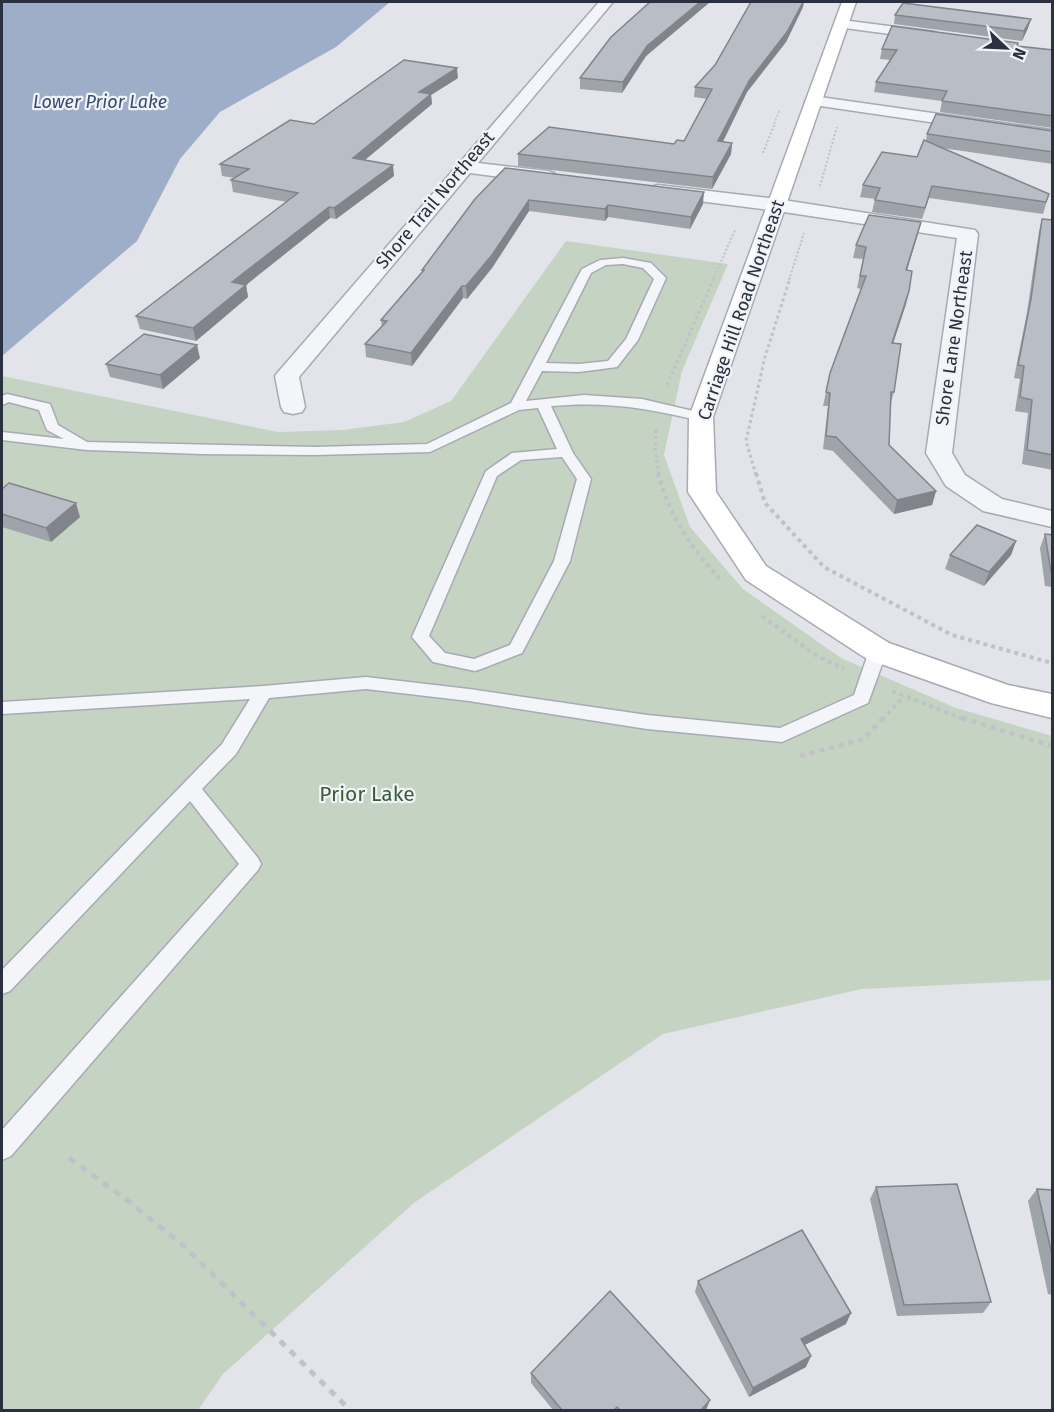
<svg xmlns="http://www.w3.org/2000/svg" width="1054" height="1412" viewBox="0 0 1054 1412" font-family="'Fira Sans',sans-serif">
  <rect width="100%" height="100%" fill="#e2e4ea"/>
  <polygon fill="#c5d3c3" points="566,241 728,264 682,371 664,455 690,527 743,589 841,658 956,708 1052,736 1052,980 862,989 663,1034 415,1202 223,1374 198,1410 2,1410 2,376 278,432 343,430 404,422 451,401"/>
  <polygon fill="#9faec8" points="2,2 390,2 336,47 220,112 180,159 137,241 2,356"/>
  <g fill="none" stroke-linecap="round" stroke-linejoin="round">
    <g stroke="#a7aab4" stroke-width="3">
      <g id="lane">
        <path d="M623 258 651 263 666 278 638 340 617 367 579 372 542 371 526 401 584 395 642 399 706 414 708 417 701 421C648 408 606 401 551 406L573 453 591 479 570 561 522 653 481 669 475 671 433 662 412 637 486 471 512 453 557 449 538 408 519 410 430 452 315 455 202 454 87 450 2 440V432L64 439 47 430 39 410 9 402 2 405V396L7 394 50 404 58 425 87 442 315 447 427 444 511 403 582 269 600 260ZM623 264 643 268 654 279 626 339 608 361 579 364 546 363 591 273 606 265ZM562 457 577 479 554 561 510 645 474 659 445 653 429 636 497 476 521 460Z"/>
        <polygon points="878,645 884,647 887,651 868,703 782,742 647,729 469,701 366,689 269,698 236,754 202,789 258,858 261,864 258,870 11,1156 2,1160 2,1130 239,864 190,801 10,991 2,994 2,970 222,744 250,699 2,714 2,702 263,686 366,677 469,689 647,715 780,728 854,695 869,651 872,647"/>
      </g>
    </g>
    <g stroke="#a7aab4" stroke-width="3">
      <g id="street">
        <polygon points="599,2 613,2 478,163 548,171 554,173 557,177 554,181 548,183 470,173 299,377 305,407 302,412 293,414 284,412 281,407 275,376 279,371"/>
        <polygon points="842,20 935,32 942,36 935,40 837,27 835,24"/>
        <polygon points="813,96 1052,130 1052,140 807,104 805,101"/>
        <polygon points="658,185 777,199 975,230 978,234 952,453 965,475 1002,499 1052,511 1052,527 983,511 946,486 926,453 957,238 777,211 651,195 649,191 651,187"/>
      </g>
    </g>
    <g stroke="#a7aab4" stroke-width="3">
      <polygon id="secondary" points="842,2 856,2 713,417 716,492 766,566 889,643 1008,685 1052,694 1052,718 991,703 867,659 746,580 688,492 689,417"/>
    </g>
    <polyline stroke="#c0c2c8" stroke-width="1.5" stroke-dasharray="2 2" stroke-linecap="butt" points="774,124 780,109"/>
    <g stroke="#c0c2c8" stroke-width="2" stroke-dasharray="2 2" stroke-linecap="butt">
      <polyline points="763,153 775,123"/>
      <polyline points="820,186 837,127"/>
      <polyline points="713,280 735,230"/>
      <polyline points="789,280 804,233"/>
    </g>
    <g stroke="#c0c2c8" stroke-width="3" stroke-dasharray="3 3" stroke-linecap="butt">
      <polyline points="667,385 714,278"/>
      <polyline points="656,430 655,451 659,475"/>
      <polyline points="756,475 746,441 765,357 790,278"/>
    </g>
    <g stroke="#c0c2c8" stroke-width="4" stroke-dasharray="4 4" stroke-linecap="butt">
      <path d="M658 473C669 516 691 548 721 580"/>
      <polyline points="756,473 765,503 824,567 952,635 1052,663"/>
      <polyline points="762,616 817,656 844,669"/>
      <polyline points="892,691 966,720"/>
      <polyline points="882,720 904,696"/>
    </g>
    <g stroke="#c0c2c8" stroke-width="4.5" stroke-dasharray="5 5" stroke-linecap="butt">
      <polyline points="962,718 1052,746"/>
      <polyline points="800,756 864,739 883,718"/>
    </g>
    <polyline stroke="#c0c2c8" stroke-width="5" stroke-dasharray="7 7" stroke-linecap="butt" points="69,1158 127,1200 184,1246 350,1410"/>
    <use href="#lane" fill="#f4f5f8" fill-rule="evenodd"/>
    <use href="#street" fill="#f4f5f8" fill-rule="evenodd"/>
    <use href="#secondary" fill="#fff" fill-rule="evenodd"/>
  </g>
  <g fill="#9fa3aa">
    <polygon points="650,2 710,2 646,56 622,93 580,89 580,78"/>
    <polygon points="803,7 786,42 747,92 723,142 732,143 731,154 712,189 518,166 518,154 674,144 684,141 707,99 694,97 695,87"/>
    <polygon points="895,15 1031,19 1028,28 1022,41 894,24"/>
    <polygon points="1018,43 1018,46 1053,50 1053,128 940,112 942,101 874,92 876,82 891,60 880,59 882,49"/>
    <polygon points="458,78 431,95 432,104 365,160 394,176 336,219 330,218 246,285 248,297 196,341 140,329 136,316 287,202 233,192 231,180 235,178 222,176 220,164 314,124"/>
    <polygon points="1053,131 1053,164 942,148 1049,194 1043,214 929,198 922,219 872,212 875,199 860,197 863,185 917,157 926,141 927,134"/>
    <polygon points="505,168 703,204 690,229 608,217 605,221 529,211 492,268 467,299 463,298 412,366 366,357 365,344 382,327 381,320 422,272 422,270"/>
    <polygon points="1042,219 1053,220 1053,470 1022,464 1028,413 1015,411 1020,379 1014,378 1027,312 1039,231"/>
    <polygon points="921,222 907,270 909,291 906,304 893,343 894,392 890,406 889,445 936,491 932,505 894,514 833,451 823,449 828,406 823,406 830,373 861,289 857,288 863,259 853,258 856,245"/>
    <polygon points="200,358 163,389 110,377 106,364"/>
    <polygon points="2,489 80,517 51,542 2,527"/>
    <polygon points="1045,534 1053,535 1053,587 1045,586 1040,548"/>
    <polygon points="1016,541 1011,555 984,586 945,569 950,555"/>
    <polygon points="876,1187 991,1302 983,1313 897,1316 870,1199"/>
    <polygon points="1037,1189 1053,1190 1053,1295 1048,1294 1028,1201"/>
    <polygon points="698,1281 846,1324 804,1345 806,1367 749,1397 695,1292"/>
    <polygon points="531,1373 706,1410 553,1410 531,1383"/>
  </g>
  <g fill="#82848b">
    <polygon points="700,2 710,2 646,56 622,93 623,82 647,46"/>
    <polygon points="803,2 804,2 803,7 786,42 747,92 717,153 718,141 749,81"/>
    <polygon points="1031,19 1028,28 1022,41 1024,31"/>
    <polygon points="457,68 458,78 431,95 432,104 354,169 353,158 419,92"/>
    <polygon points="732,143 731,154 712,189 713,177"/>
    <polygon points="393,165 394,176 336,219 334,208"/>
    <polygon points="704,192 703,204 690,229 691,217"/>
    <polygon points="529,200 529,211 492,268 467,299 466,286"/>
    <polygon points="608,205 608,217 605,221 605,209"/>
    <polygon points="329,207 330,218 246,285 248,297 196,341 193,328 232,282"/>
    <polygon points="921,222 918,234 903,283 906,270"/>
    <polygon points="462,286 463,298 412,366 411,353"/>
    <polygon points="909,291 906,304 889,356 892,343"/>
    <polygon points="197,345 200,358 163,389 160,375"/>
    <polygon points="936,491 932,505 894,514 897,500"/>
    <polygon points="76,503 80,517 51,542 46,528"/>
    <polygon points="1016,541 1011,555 984,586 989,572"/>
    <polygon points="851,1313 846,1324 795,1350 801,1339"/>
    <polygon points="811,1356 806,1367 749,1397 753,1388"/>
    <polygon points="710,1400 706,1410 701,1410"/>
  </g>
  <g fill="#b9bdc6" stroke="#82848b" stroke-width="1.5">
    <polygon points="650,2 700,2 647,46 623,82 580,78 611,37"/>
    <polygon points="751,2 803,2 787,32 749,81 718,141 732,143 713,177 518,154 549,127 674,144 677,140 684,141 712,89 695,87 715,65"/>
    <polygon points="903,3 1031,19 1024,31 895,15"/>
    <polygon points="892,26 1018,43 1017,46 1053,50 1053,116 942,101 947,91 876,82 897,50 882,49"/>
    <polygon points="404,60 457,68 419,92 431,94 353,158 393,165 334,208 329,207 232,282 246,285 193,328 136,316 298,193 231,180 249,169 220,164 290,120 314,124"/>
    <polygon points="936,114 1053,131 1053,152 927,134"/>
    <polygon points="924,140 1049,194 1046,202 932,186 925,208 875,200 880,188 863,185 882,152 917,157"/>
    <polygon points="505,168 704,192 691,217 608,205 605,209 529,200 492,255 466,286 462,286 411,353 365,344 387,321 381,320 424,270 422,270 475,199"/>
    <polygon points="869,215 921,222 906,270 912,271 909,291 892,343 901,344 894,392 891,392 889,445 936,491 897,500 836,437 826,436 830,393 826,392 830,373 866,276 860,276 866,247 856,245"/>
    <polygon points="1042,219 1053,220 1053,455 1027,450 1032,400 1020,397 1024,366 1018,365 1031,299"/>
    <polygon points="144,334 197,345 160,375 106,364"/>
    <polygon points="9,483 76,503 46,528 2,514 2,489"/>
    <polygon points="977,525 1016,541 989,572 950,555"/>
    <polygon points="1045,534 1053,535 1053,572 1051,572"/>
    <polygon points="957,1184 991,1302 904,1305 876,1187"/>
    <polygon points="1037,1189 1053,1190 1053,1259"/>
    <polygon points="802,1230 851,1313 801,1339 811,1356 753,1388 698,1281"/>
    <polygon points="610,1291 710,1400 701,1410 620,1410 617,1407 614,1410 562,1410 531,1373"/>
  </g>
  <g text-anchor="middle" dominant-baseline="central" stroke-width="4.5" stroke-linejoin="round" paint-order="stroke">
    <g font-size="18" font-style="italic" fill="#364b73" stroke="#f1f3f7">
      <text x="100" y="102">Lower Prior Lake</text>
    </g>
    <g font-size="18" fill="#2b3041" stroke="#f1f3f7">
      <text transform="translate(435 200) rotate(-50)">Shore Trail Northeast</text>
      <text transform="translate(741 310) rotate(-71)">Carriage Hill Road Northeast</text>
      <text transform="translate(954 338) rotate(-82)">Shore Lane Northeast</text>
    </g>
    <g font-size="21" fill="#3b5c39" stroke="#f1f3f7">
      <text x="367" y="794">Prior Lake</text>
    </g>
  </g>
  <rect width="1054" height="1412" fill="none" stroke="#2b3041" stroke-width="6"/>
  <g transform="translate(1006 48) rotate(113)" stroke="#f1f3f7" stroke-width="4.5" paint-order="stroke">
  <path d="M0-4.5L10 22L0 15L-10 22Z" fill="#2b3041"/>
  <text y="-9" font-size="16" font-weight="bold" text-anchor="middle" fill="#2b3041">N</text>
  </g>
</svg>
